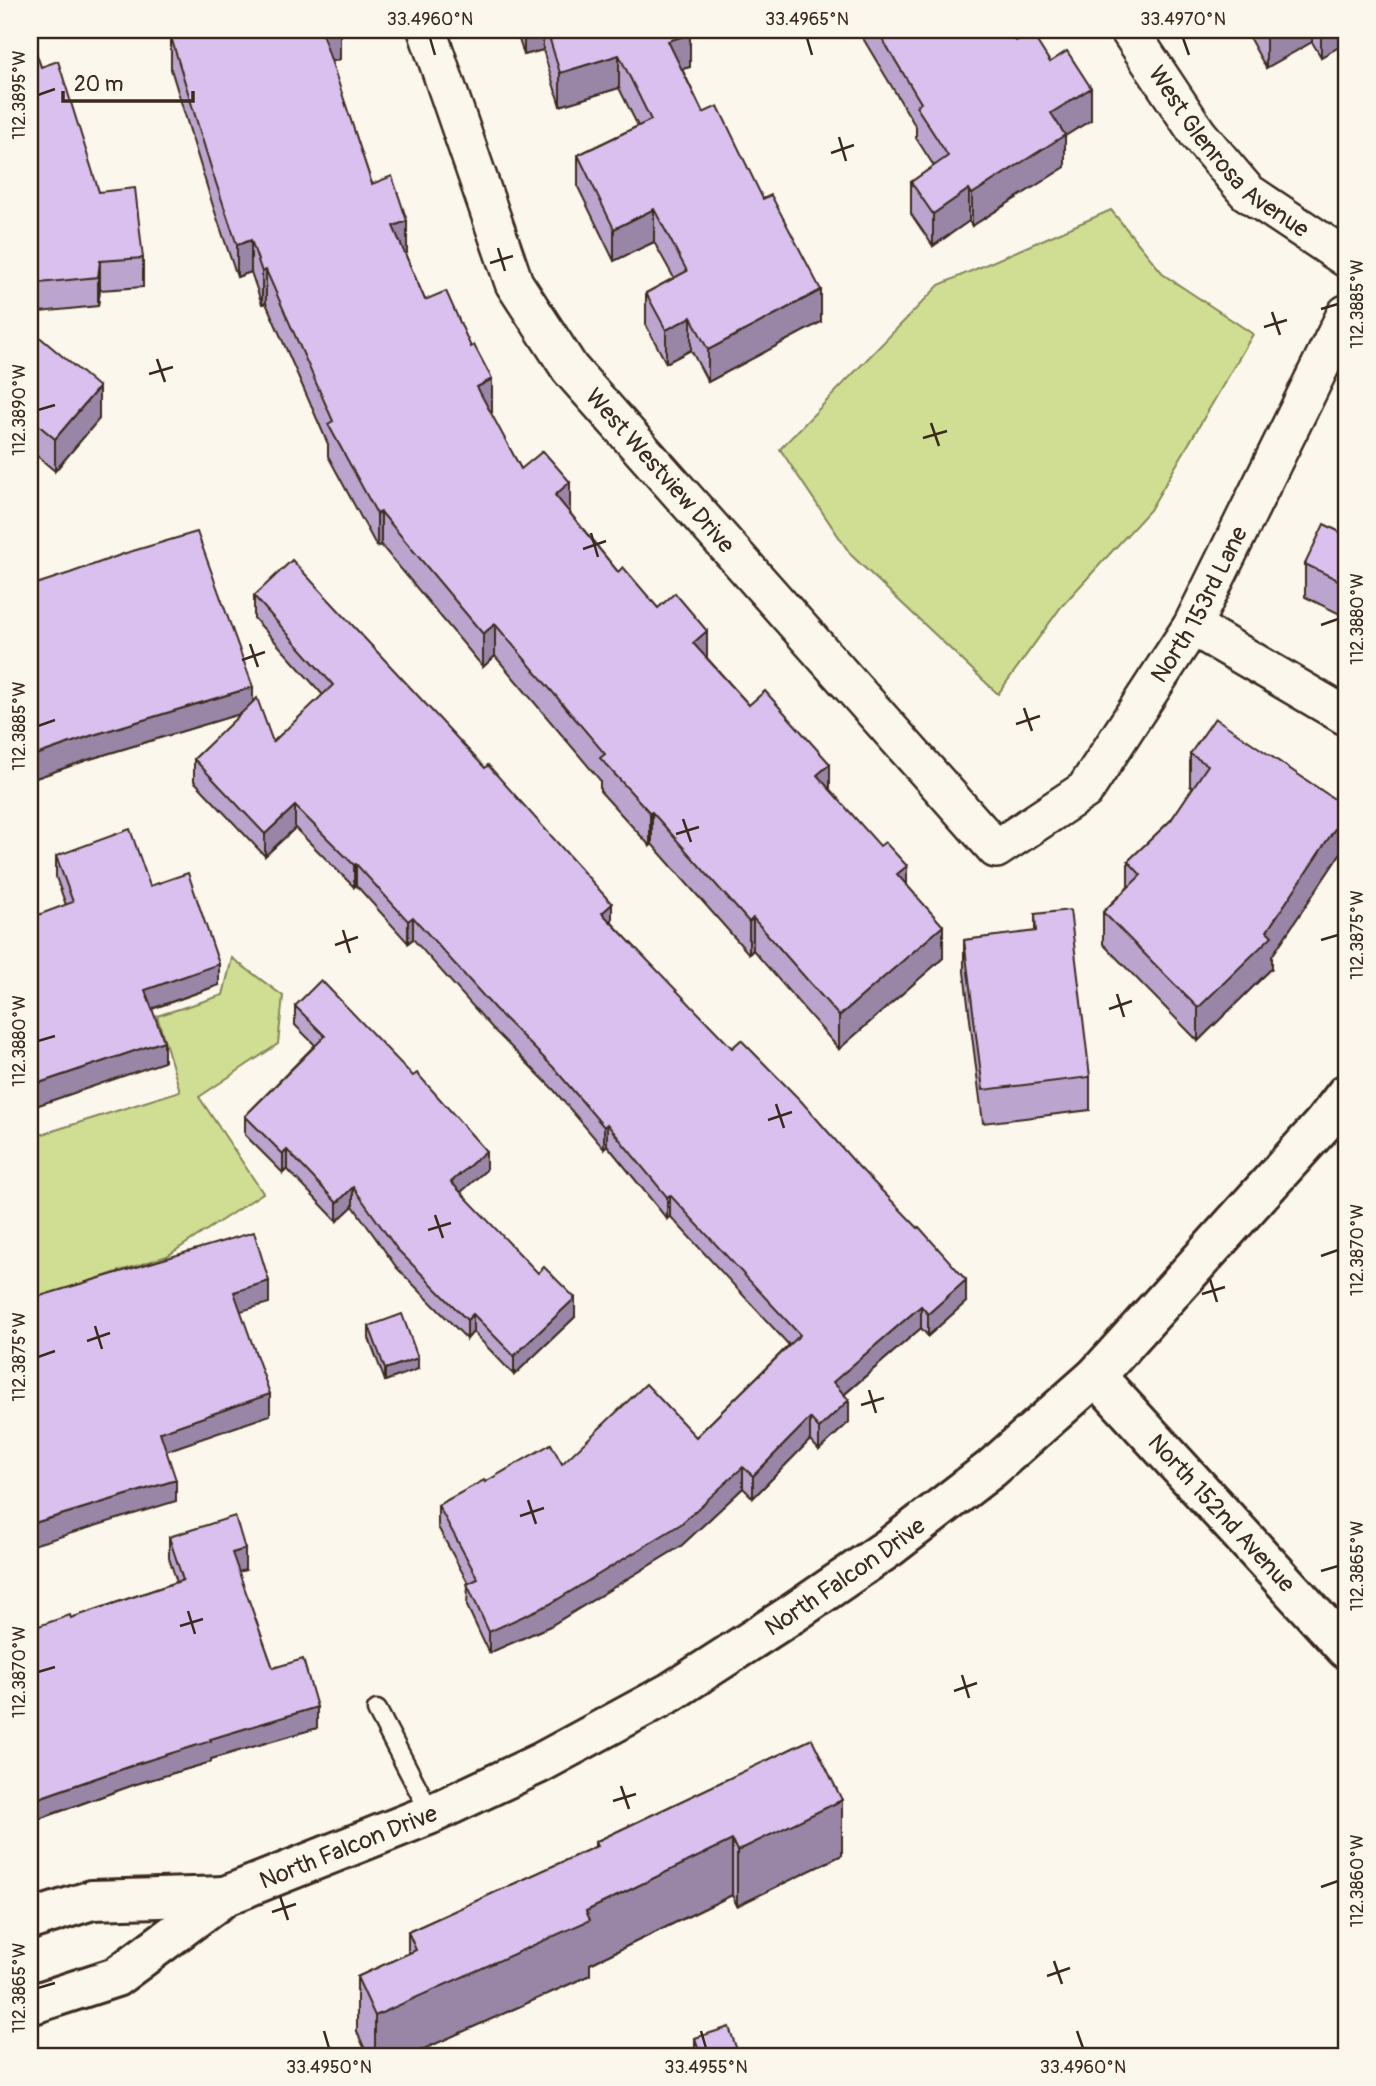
<svg xmlns="http://www.w3.org/2000/svg" width="1376" height="2086" viewBox="0 0 1376 2086" font-family="Pangolin,sans-serif">
  <rect width="100%" height="100%" fill="#fbf7ec"/>
  <filter id="ink" filterUnits="userSpaceOnUse"><feTurbulence type="fractalNoise" baseFrequency=".0143" numOctaves="2"/><feDisplacementMap in="SourceGraphic" scale="14" xChannelSelector="R" yChannelSelector="G"/><feConvolveMatrix kernelMatrix="1 2 1 2 8 2 1 2 1" color-interpolation-filters="sRGB"/></filter>
  <g filter="url(#ink)">
    <g fill="#cfde92" stroke="#858458" stroke-width="2">
      <polygon points="1111,210 1164,275 1253,334 1150,510 1061,607 998,694 851,555 780,449 939,285"/>
      <polygon points="232,958 283,996 278,1044 199,1097 263,1193 167,1256 30,1300 30,1138 180,1091 157,1016 223,995"/>
    </g>
    <g fill="none" stroke-linecap="round" stroke-linejoin="round">
      <g stroke="#3b2a1e" stroke-width="23">
        <polyline id="service" points="377,1710 431,1814"/>
      </g>
      <g stroke="#3b2a1e" stroke-width="42">
        <g id="minor">
          <path id="s1" d="M427 30 514 283 570 369 996 849 1085 790 1192 626 1346 314"/>
          <path id="s2" d="M1129 30 1198 134 1247 192 1346 258"/>
          <polyline points="1192,626 1346,716"/>
        </g>
      </g>
      <g stroke="#3b2a1e" stroke-width="44">
        <g id="tertiary">
          <path id="s3" d="M1096 1376 1346 1649"/>
          <polyline points="30,1920 92,1900 225,1896"/>
          <path id="s4" d="M30 2005 116 1977 225 1896 431 1814 540 1763 671 1692 792 1614 890 1547 991 1469 1096 1376 1323 1124 1346 1094"/>
        </g>
      </g>
      <use href="#service" stroke="#fbf7ec" stroke-width="18"/>
      <use href="#minor" stroke="#fbf7ec" stroke-width="37"/>
      <use href="#tertiary" stroke="#fbf7ec" stroke-width="38"/>
    </g>
    <g fill="#bba5ce" stroke="#3b2a1e" stroke-width="2">
      <polygon points="180,30 340,30 340,59 331,62 372,184 407,253 405,254 425,300 492,412 490,413 521,469 570,513 618,572 658,608 707,658 749,705 830,790 907,885 943,958 839,1049 753,950 749,954 652,844 650,846 600,791 600,780 495,656 483,667 381,545 377,547 328,456 328,444 266,303 262,304 251,272 237,277 213,206 171,69 171,37 181,34"/>
      <polygon points="516,30 688,30 690,67 682,69 703,113 821,322 708,382 691,350 666,363 646,325 646,293 674,278 654,242 614,261 578,187 578,155 638,126 619,88 560,106 543,50 524,55"/>
      <polygon points="858,30 1009,30 1016,41 1050,62 1091,120 1065,136 1065,167 972,226 969,221 933,246 911,214 911,182 934,166 916,138 916,127"/>
      <polygon points="1245,30 1346,30 1346,43 1321,57 1312,42 1266,68"/>
      <polygon points="30,36 41,67 99,192 143,258 143,287 100,290 98,306 30,313"/>
      <polygon points="30,329 99,419 55,471 30,450"/>
      <polygon points="1346,529 1346,617 1305,597 1305,564 1344,534"/>
      <polygon points="30,586 253,702 273,742 323,695 254,618 254,596 612,923 966,1302 928,1336 921,1328 844,1395 849,1422 819,1450 810,1440 753,1498 743,1488 681,1546 550,1626 489,1653 467,1606 468,1583 438,1527 438,1505 485,1482 562,1464 696,1437 789,1345 670,1216 667,1219 607,1145 604,1149 553,1089 495,1031 413,939 408,943 356,885 354,887 295,828 265,856 194,781 194,759 242,713 90,759 30,780"/>
      <polygon points="1190,754 1346,807 1346,845 1272,956 1272,968 1198,1041 1103,944 1103,912 1128,887 1128,861 1171,820 1193,788 1190,786"/>
      <polygon points="56,856 150,886 219,985 152,1009 164,1062 66,905 56,877"/>
      <polygon points="1035,914 1090,1077 1090,1110 983,1123 964,972 964,940 1035,932"/>
      <polygon points="295,1006 486,1170 460,1192 575,1317 514,1375 473,1332 467,1339 397,1268 353,1206 337,1221 287,1169 283,1173 245,1135 245,1116 315,1045 295,1025"/>
      <polygon points="369,1326 418,1369 385,1381 369,1338"/>
      <polygon points="169,1537 245,1570 238,1572 273,1668 317,1728 211,1759 211,1762 136,1784 48,1816 71,1618 177,1582 169,1558"/>
      <polygon points="812,1739 842,1855 737,1906 732,1895 590,1964 590,1975 408,2056 368,2056 357,2032 357,1977 408,1954 408,1932 595,1847 595,1842"/>
      <polygon points="695,2038 739,2056 697,2056 695,2050"/>
    </g>
    <g fill="#9986a7" stroke="#3b2a1e" stroke-width="2">
      <polygon points="331,30 340,30 340,59 322,65 322,33"/>
      <polygon points="524,30 543,30 543,50 524,55"/>
      <polygon points="1277,30 1312,30 1312,42 1266,68 1266,36"/>
      <polygon points="1321,30 1346,30 1346,43 1321,57"/>
      <polygon points="690,34 690,67 668,73 668,41"/>
      <polygon points="619,55 619,88 560,106 560,73"/>
      <polygon points="1091,88 1091,120 1065,136 1065,167 972,226 972,194 1051,113"/>
      <polygon points="969,189 969,221 933,246 933,214"/>
      <polygon points="654,209 654,242 614,261 614,229"/>
      <polygon points="407,221 407,253 393,258 393,226"/>
      <polygon points="251,240 251,272 237,277 237,245"/>
      <polygon points="100,261 100,290 98,306 98,277"/>
      <polygon points="266,270 266,303 262,304 262,272"/>
      <polygon points="821,290 821,322 708,382 708,350"/>
      <polygon points="691,317 691,350 666,363 666,330"/>
      <polygon points="492,379 492,412 477,420 477,387"/>
      <polygon points="99,387 99,419 55,471 55,439"/>
      <polygon points="570,482 570,515 555,495"/>
      <polygon points="381,512 381,545 377,547 377,514"/>
      <polygon points="495,624 495,656 483,667 483,634"/>
      <polygon points="707,631 707,663 693,643"/>
      <polygon points="253,687 253,710 90,759 30,780 30,757 90,736"/>
      <polygon points="830,764 830,796 817,775"/>
      <polygon points="295,806 295,828 265,856 265,834"/>
      <polygon points="652,812 652,844 650,846 650,813"/>
      <polygon points="1346,812 1346,845 1272,956 1272,968 1198,1041 1198,1008 1267,931"/>
      <polygon points="356,864 356,885 354,887 354,865"/>
      <polygon points="907,866 907,899 897,874"/>
      <polygon points="612,904 612,926 602,913"/>
      <polygon points="413,917 413,939 408,943 408,921"/>
      <polygon points="753,918 753,950 749,954 749,922"/>
      <polygon points="943,926 943,958 839,1049 839,1016"/>
      <polygon points="219,964 219,985 145,1011 145,990"/>
      <polygon points="164,1041 164,1062 30,1108 30,1086"/>
      <polygon points="607,1124 607,1145 604,1149 604,1127"/>
      <polygon points="287,1150 287,1169 283,1173 283,1154"/>
      <polygon points="486,1151 486,1170 451,1201 451,1182"/>
      <polygon points="353,1187 353,1206 337,1221 337,1203"/>
      <polygon points="670,1195 670,1216 667,1219 667,1197"/>
      <polygon points="966,1280 966,1302 928,1336 928,1314"/>
      <polygon points="269,1281 269,1303 234,1313 234,1292"/>
      <polygon points="575,1298 575,1317 514,1375 514,1356"/>
      <polygon points="921,1306 921,1328 833,1404 833,1382"/>
      <polygon points="473,1314 473,1332 467,1339 467,1320"/>
      <polygon points="418,1358 418,1369 385,1381 385,1369"/>
      <polygon points="270,1394 270,1415 160,1453 160,1432"/>
      <polygon points="849,1400 849,1422 819,1450 819,1428"/>
      <polygon points="810,1418 810,1440 753,1498 753,1476"/>
      <polygon points="743,1467 743,1488 681,1546 550,1626 489,1653 489,1632"/>
      <polygon points="176,1480 176,1501 33,1545 33,1550 30,1551 30,1530 31,1524"/>
      <polygon points="245,1549 245,1570 232,1574 232,1553"/>
      <polygon points="317,1707 317,1728 211,1759 211,1762 136,1784 30,1822 30,1801 210,1739"/>
      <polygon points="842,1800 842,1855 737,1906 737,1851"/>
      <polygon points="732,1840 732,1895 590,1964 590,1975 408,2056 375,2056 375,2016 586,1911"/>
    </g>
    <g fill="#dac0ef" stroke="#3b2a1e" stroke-width="2">
      <polygon points="191,30 331,30 322,33 372,184 392,176 407,221 393,226 425,300 446,291 471,347 474,345 492,379 477,387 521,469 543,451 570,482 555,495 618,572 623,567 658,608 675,593 707,631 693,643 749,705 765,691 830,764 817,775 880,846 885,842 907,866 897,874 943,926 839,1016 753,918 749,922 652,812 650,813 600,758 605,754 495,624 483,634 381,512 377,514 328,424 333,421 266,270 262,272 251,240 237,245 213,174 171,37"/>
      <polygon points="547,30 688,30 690,34 668,41 703,113 718,106 763,199 771,195 821,290 708,350 691,317 666,330 646,293 687,271 654,209 614,229 578,155 651,120 619,55 560,73"/>
      <polygon points="877,30 1009,30 1016,41 1031,32 1050,62 1067,51 1091,88 1051,113 1065,135 972,194 969,189 933,214 911,182 948,156 916,106 921,103"/>
      <polygon points="1263,30 1277,30 1266,36"/>
      <polygon points="30,36 41,67 58,61 99,192 135,188 143,258 100,261 98,277 30,284"/>
      <polygon points="30,329 99,387 55,439 30,418"/>
      <polygon points="1324,524 1344,534 1346,529 1346,584 1305,564"/>
      <polygon points="197,532 253,687 90,736 30,757 30,586 70,573 126,553"/>
      <polygon points="292,560 485,768 488,765 612,904 602,913 732,1048 741,1040 801,1101 858,1166 918,1228 919,1227 966,1280 928,1314 921,1306 833,1382 849,1400 819,1428 810,1418 753,1476 743,1467 681,1524 550,1604 489,1632 467,1584 478,1579 438,1505 484,1480 485,1482 551,1444 562,1464 646,1384 696,1437 800,1335 670,1195 667,1197 607,1124 604,1127 553,1067 495,1009 413,917 408,921 356,864 354,865 295,806 265,834 194,759 257,698 273,742 333,685 254,596"/>
      <polygon points="1215,718 1346,807 1346,812 1267,931 1272,936 1198,1008 1103,912 1141,875 1128,861 1171,820 1208,765 1190,754"/>
      <polygon points="130,829 150,886 188,873 219,964 145,990 164,1041 30,1086 30,918 73,902 56,856"/>
      <polygon points="1070,910 1090,1077 983,1090 964,940 1036,931 1035,914"/>
      <polygon points="321,980 413,1076 417,1073 486,1151 451,1182 538,1273 544,1267 575,1298 514,1356 473,1314 467,1320 397,1249 353,1187 337,1203 287,1150 283,1154 245,1116 325,1036 295,1006"/>
      <polygon points="254,1232 269,1281 234,1292 270,1394 160,1432 176,1480 31,1524 33,1529 30,1530 30,1299"/>
      <polygon points="402,1314 418,1358 385,1369 369,1326"/>
      <polygon points="235,1516 245,1549 232,1553 273,1668 303,1659 317,1707 210,1739 211,1741 136,1764 30,1801 30,1629 70,1615 71,1618 183,1580 169,1537"/>
      <polygon points="812,1739 842,1800 737,1851 732,1840 586,1911 590,1920 375,2016 357,1977 416,1950 408,1932 597,1846 595,1842"/>
      <polygon points="729,2027 739,2056 701,2056 695,2038"/>
    </g>
  </g>
  <path fill="none" stroke="#3b2a1e" stroke-width="2.5" d="M430 38 435 55M807 38 812 55M1183 38 1189 55M38 95 55 89M839 137 846 161M831 153 854 145M498 248 505 271M490 263 513 256M1321 309 1338 304M1272 312 1280 335M1264 327 1287 320M157 359 165 382M149 374 173 367M38 410 55 405M931 423 939 446M923 438 947 431M591 533 598 557M583 549 606 541M1321 625 1338 619M250 644 258 667M242 660 265 652M1024 708 1032 731M1016 724 1040 716M38 726 55 720M683 819 691 842M676 834 699 827M343 930 350 953M1321 940 1338 935M335 945 358 937M1117 994 1124 1017M1109 1009 1132 1001M38 1041 55 1036M776 1104 784 1128M768 1120 792 1112M435 1215 443 1238M428 1230 451 1223M1321 1256 1338 1250M1210 1279 1217 1302M1202 1294 1225 1287M95 1326 102 1349M87 1341 110 1333M38 1357 55 1351M869 1390 876 1413M861 1405 884 1398M528 1500 536 1524M520 1516 544 1508M1321 1571 1338 1566M188 1611 195 1634M180 1626 203 1619M38 1672 55 1667M962 1675 969 1698M954 1691 977 1683M621 1786 629 1809M613 1801 636 1794M1321 1887 1338 1881M280 1896 288 1920M272 1912 296 1904M1054 1961 1062 1984M1047 1976 1070 1968M38 1988 55 1983M324 2031 329 2048M701 2031 706 2048M1077 2031 1083 2048"/>
  <g text-anchor="middle" dominant-baseline="central" stroke-width="5" stroke-linejoin="round" paint-order="stroke">
    <g font-size="24" fill="#3b2a1e" stroke="#fbf7ec">
      <text stroke="none"><textPath href="#s2" startOffset="159">West Glenrosa Avenue</textPath></text>
      <text stroke="none"><textPath href="#s1" startOffset="506">West Westview Drive</textPath></text>
      <text stroke="none"><textPath href="#s1" startOffset="1337">North 153rd Lane</textPath></text>
      <text stroke="none"><textPath href="#s3" startOffset="186">North 152nd Avenue</textPath></text>
      <text stroke="none"><textPath href="#s4" startOffset="926">North Falcon Drive</textPath></text>
      <text stroke="none"><textPath href="#s4" startOffset="359">North Falcon Drive</textPath></text>
    </g>
  </g>
  <rect width="1376" height="2086" fill="none" stroke="#fbf7ec" stroke-width="77"/>
  <path d="M63 91v10h130v-10" fill="none" stroke="#3b2a1e" stroke-width="3.5"/>
  <text x="74" y="91" font-size="21" fill="#3b2a1e" stroke="#fbf7ec" stroke-width="5" paint-order="stroke">20 m</text>
  <rect x="38" y="38" width="1300" height="2010" fill="none" stroke="#3b2a1e" stroke-width="2.5"/>
  <g font-size="18" text-anchor="middle" fill="#3b2a1e">
    <text x="430" y="25">33.4960°N</text>
    <text x="807" y="25">33.4965°N</text>
    <text x="1183" y="25">33.4970°N</text>
    <text transform="translate(19 95) rotate(-90)" y="6">112.3895°W</text>
    <text transform="translate(1357 304) rotate(-90)" y="6">112.3885°W</text>
    <text transform="translate(19 410) rotate(-90)" y="6">112.3890°W</text>
    <text transform="translate(1357 619) rotate(-90)" y="6">112.3880°W</text>
    <text transform="translate(19 726) rotate(-90)" y="6">112.3885°W</text>
    <text transform="translate(1357 935) rotate(-90)" y="6">112.3875°W</text>
    <text transform="translate(19 1041) rotate(-90)" y="6">112.3880°W</text>
    <text transform="translate(1357 1250) rotate(-90)" y="6">112.3870°W</text>
    <text transform="translate(19 1357) rotate(-90)" y="6">112.3875°W</text>
    <text transform="translate(1357 1566) rotate(-90)" y="6">112.3865°W</text>
    <text transform="translate(19 1672) rotate(-90)" y="6">112.3870°W</text>
    <text transform="translate(1357 1881) rotate(-90)" y="6">112.3860°W</text>
    <text transform="translate(19 1988) rotate(-90)" y="6">112.3865°W</text>
    <text x="329" y="2073">33.4950°N</text>
    <text x="706" y="2073">33.4955°N</text>
    <text x="1083" y="2073">33.4960°N</text>
  </g>
</svg>
